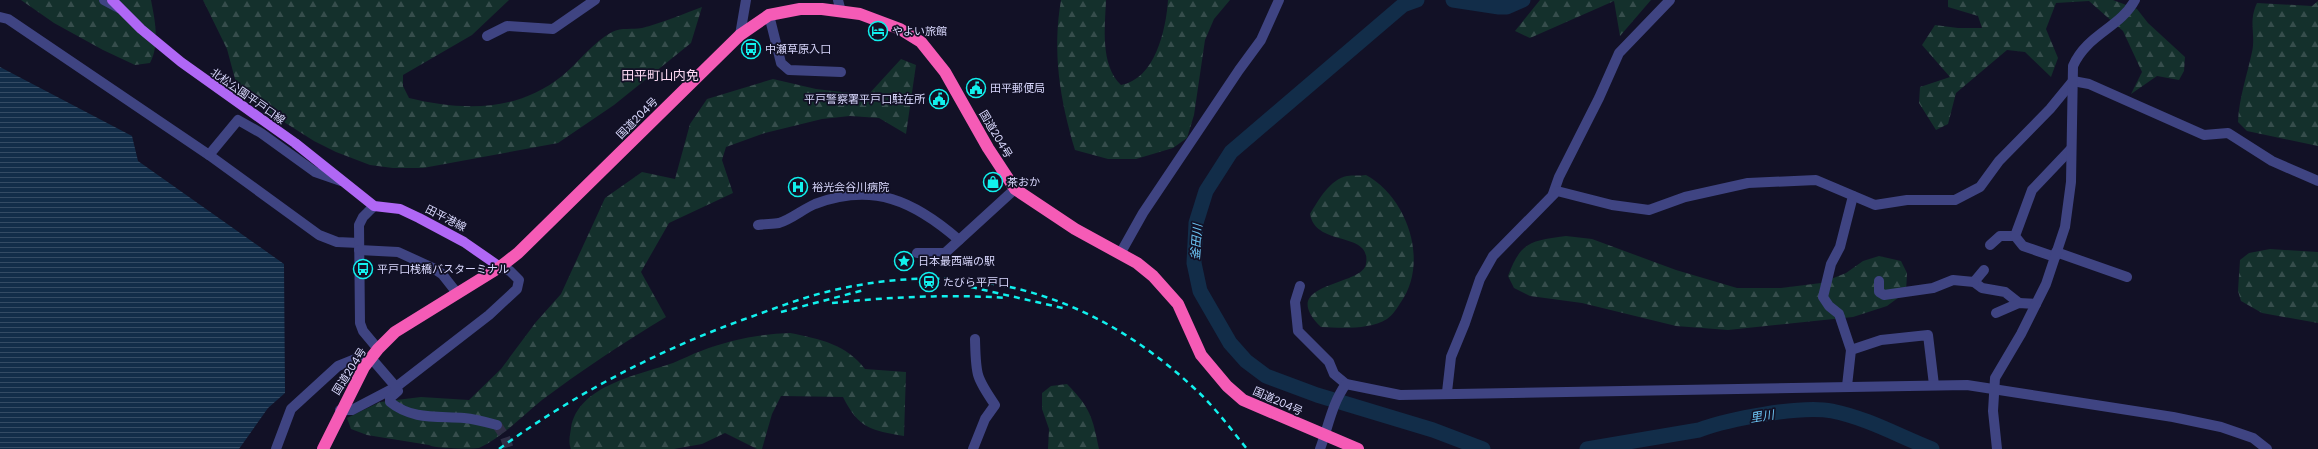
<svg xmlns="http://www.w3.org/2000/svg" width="2318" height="449" viewBox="0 0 2318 449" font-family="Poppins,'Noto Sans JP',sans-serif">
  <defs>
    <pattern id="forest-firs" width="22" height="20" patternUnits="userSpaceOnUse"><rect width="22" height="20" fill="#14302c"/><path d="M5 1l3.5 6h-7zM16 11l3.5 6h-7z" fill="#364d4c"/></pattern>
    <pattern id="water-rules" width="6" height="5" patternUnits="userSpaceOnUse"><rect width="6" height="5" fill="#122d49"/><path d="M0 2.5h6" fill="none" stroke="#344b64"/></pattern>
  </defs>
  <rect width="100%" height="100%" fill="#121126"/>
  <g fill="url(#forest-firs)">
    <path d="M21 0H151C155 21 160 44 150 63L135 65 103 50 54 23Z"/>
    <path d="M203 0H509L472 35 403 75V86L409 98C463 111 517 112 562 76 579 62 593 42 612 32 622 27 632 30 642 28 662 23 683 14 702 7L691 43 614 105 558 143 423 168H393L370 165 336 152 314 141 262 108 244 92 235 79 227 49Z"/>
    <path d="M1061 0H1106C1105 27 1100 65 1121 85 1155 79 1166 30 1168 0H1230L1214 19 1205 40 1194 115 1187 138 1173 148 1136 159H1108L1075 150C1060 100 1052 52 1061 0Z"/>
    <polygon points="1540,0 1651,0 1620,36 1614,1 1530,38 1515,31"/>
    <polygon points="1948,0 2113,0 2137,9 2148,23 2185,57 2184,71 2179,80 2157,76 2131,94 2142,72 2123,31 2089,1 2056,3 2046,29 2058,58 2051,77 2025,52 2007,50 1956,93 1948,124 1936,130 1919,103 1920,87 1950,77 1922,45 1935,25 1958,28 1982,28 1978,16 1948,7"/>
    <path d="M2318 1V146L2247 131 2238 122C2239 97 2247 76 2252 52 2256 34 2248 22 2257 3L2312 6Z"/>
    <path d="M901 59 916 65 906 134 879 118 850 116 822 119 765 133 726 147 722 160 733 193 669 223 641 272 666 317C623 343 582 370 542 400 522 416 503 437 479 448 470 449 436 449 429 445L367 435 351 429 347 418 380 402 421 397 469 400 501 369 536 322 561 294 605 198 642 172 675 179 690 124 707 99 773 79 816 89 868 95Z"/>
    <path d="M1366 175C1408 198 1429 262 1401 302 1397 308 1393 315 1387 319 1369 330 1341 328 1321 327 1275 282 1362 287 1366 264 1372 230 1316 248 1310 214 1318 201 1330 179 1347 176 1353 175 1360 176 1366 175Z"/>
    <path d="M1566 236 1592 239 1676 270 1737 288H1781L1821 283 1846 273 1863 261 1879 256 1901 261 1907 273 1906 292 1887 306 1853 317 1728 330 1676 326 1582 303 1530 296 1514 288 1508 276C1521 241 1531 241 1566 236Z"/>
    <polygon points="2270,249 2318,252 2318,323 2262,313 2241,301 2238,291 2240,260 2249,253"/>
    <path d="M790 333C820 339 846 344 865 369L906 372 904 436C871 430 859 429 843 397L781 396 772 414 762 449H757L725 433 702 444 674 449H571C568 442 570 436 571 428 578 385 639 375 673 363 683 359 692 354 701 351 730 340 759 334 790 333Z"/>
    <path d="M1067 384C1090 407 1093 418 1099 449H1048L1049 429 1042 409V393L1051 386Z"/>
  </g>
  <polygon fill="url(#water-rules)" points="0,67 132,136 138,161 284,264 285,393 268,408 239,449 0,449"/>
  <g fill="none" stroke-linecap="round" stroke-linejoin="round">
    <g stroke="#122d49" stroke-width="15">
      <polyline points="1417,0 1403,5 1231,152 1206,191 1196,223 1194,263 1200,291 1230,343 1246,361 1266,376 1317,395 1433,430 1483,449"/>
      <polyline points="1453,0 1499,7 1507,7 1523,0"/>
      <path d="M1587 449 1699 430C1728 419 1801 405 1832 411 1867 418 1899 436 1932 449"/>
    </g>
    <polyline stroke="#302f46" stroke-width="10" stroke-dasharray="10 5" stroke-linecap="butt" points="497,425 505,437 509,449"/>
    <g stroke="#3f4482" stroke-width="10">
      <polyline points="104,0 119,8"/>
      <polyline points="838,0 841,12"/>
      <polyline points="769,15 781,63 789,70 841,72"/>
      <polyline points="0,17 8,19 209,155 238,120 261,133 315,172 341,181"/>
      <polyline points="740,35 746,0"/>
      <polyline points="487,36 507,26 553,29 595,0"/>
      <polyline points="2073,81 2089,84 2204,135 2228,133 2272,161 2318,181"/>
      <polyline points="209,155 319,235 337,242 359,243"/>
      <polyline points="1553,194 1559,177 1599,98 1619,53 1670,0"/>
      <polyline points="374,206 363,217 359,225 360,323 363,331 378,349"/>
      <path d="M758 225C765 224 773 224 779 223 792 219 803 209 815 204 873 182 914 201 959 240"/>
      <polyline points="1990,245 2000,236 2015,236"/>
      <polyline points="359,250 398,252 433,268 442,274 457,293"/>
      <polyline points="2056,252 2127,277"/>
      <polyline points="917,253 945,253 1015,189"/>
      <polyline points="1120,254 1143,213 1239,70 1261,40 1279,0"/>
      <polyline points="2055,257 2023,246 2015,236 2032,190 2071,149"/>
      <polyline points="1984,270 1974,282 1982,288 2005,292 2019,303"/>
      <polyline points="1879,281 1879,292 1884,295 1933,288 1953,280 1974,282"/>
      <polyline points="1300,286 1295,302 1298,331 1329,362 1334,374 1346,384"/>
      <polyline points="1996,313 2019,303 2036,304"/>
      <polyline points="1851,350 1839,314 1829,306 1823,297 1831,264 1840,247 1853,196"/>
      <polyline points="1847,386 1851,350 1881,340 1928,335 1934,385"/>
      <polyline points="1447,392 1451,357 1465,323 1480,279 1493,256 1557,191 1612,205 1649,210 1685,197 1748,183 1816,180 1875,205 1907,200 1955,200 1980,187 1999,161 2050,109 2073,81"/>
      <polyline points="340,410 352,410 396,387 489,315 517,289 519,280 510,271 500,267"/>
      <path d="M276 449 291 409 338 366 358 358H371L396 387 398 391 390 398V402C412 420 437 416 464 418 475 419 486 422 497 425"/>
      <path d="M973 449 985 419 995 405C975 376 976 374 975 339"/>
      <path d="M1320 449C1328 428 1332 403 1346 384L1400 395 1967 385 2173 417 2221 427 2253 438 2267 449"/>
      <path d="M1997 449 1993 411 1995 378 2021 334 2046 284 2065 227 2071 182 2073 66C2087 34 2120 28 2135 0"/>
    </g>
    <polyline stroke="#b067f5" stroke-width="10" points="112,0 141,29 181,62 295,143 374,206 400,209 419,218 464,242 500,267"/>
    <polyline stroke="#f55bb6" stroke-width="12" points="323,449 364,367 378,349 395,332 500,267 518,253 740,35 769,15 800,9 822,9 860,14 900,29 921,42 945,72 988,148 1015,189 1075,229 1137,263 1153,276 1178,304 1201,355 1227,386 1243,400 1358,449"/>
    <g stroke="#11f0ed" stroke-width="2.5" stroke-dasharray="6 5" stroke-linecap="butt">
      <polyline points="971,287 1067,309"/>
      <path d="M832 303C889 297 949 294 1007 298"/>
      <polyline points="781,312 864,290"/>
      <path d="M499 449C573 395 655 352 742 320 771 310 800 298 830 291 969 258 1090 291 1194 388 1214 406 1230 428 1247 449"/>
    </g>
  </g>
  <defs>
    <g id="hotel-ring" transform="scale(1)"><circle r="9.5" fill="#121126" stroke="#11f0ed" stroke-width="1.5"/><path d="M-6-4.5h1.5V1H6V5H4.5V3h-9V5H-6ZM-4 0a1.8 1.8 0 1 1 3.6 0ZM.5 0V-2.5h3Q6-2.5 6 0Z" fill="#11f0ed"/></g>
    <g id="bus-ring" transform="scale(1)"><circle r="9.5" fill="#121126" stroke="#11f0ed" stroke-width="1.5"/><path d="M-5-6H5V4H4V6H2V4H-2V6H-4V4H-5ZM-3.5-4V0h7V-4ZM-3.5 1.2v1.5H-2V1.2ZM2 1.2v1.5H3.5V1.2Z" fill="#11f0ed"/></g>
    <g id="civic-ring" transform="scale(1)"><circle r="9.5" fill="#121126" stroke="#11f0ed" stroke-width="1.5"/><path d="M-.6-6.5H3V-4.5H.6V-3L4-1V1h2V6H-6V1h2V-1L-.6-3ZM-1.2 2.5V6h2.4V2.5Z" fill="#11f0ed"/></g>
    <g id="shop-ring" transform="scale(1)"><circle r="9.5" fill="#121126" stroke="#11f0ed" stroke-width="1.5"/><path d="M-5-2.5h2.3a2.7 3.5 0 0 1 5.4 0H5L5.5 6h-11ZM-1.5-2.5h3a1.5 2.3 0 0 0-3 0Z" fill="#11f0ed"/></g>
    <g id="hospital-ring" transform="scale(1)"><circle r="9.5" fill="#121126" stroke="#11f0ed" stroke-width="1.5"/><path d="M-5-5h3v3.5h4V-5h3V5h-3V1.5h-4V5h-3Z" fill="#11f0ed"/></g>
    <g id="sight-ring" transform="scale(1)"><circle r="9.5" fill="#121126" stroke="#11f0ed" stroke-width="1.5"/><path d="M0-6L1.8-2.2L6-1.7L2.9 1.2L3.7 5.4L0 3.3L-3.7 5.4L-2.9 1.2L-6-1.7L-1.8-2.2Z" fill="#11f0ed"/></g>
    <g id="station-ring" transform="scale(1)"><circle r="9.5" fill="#121126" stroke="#11f0ed" stroke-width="1.5"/><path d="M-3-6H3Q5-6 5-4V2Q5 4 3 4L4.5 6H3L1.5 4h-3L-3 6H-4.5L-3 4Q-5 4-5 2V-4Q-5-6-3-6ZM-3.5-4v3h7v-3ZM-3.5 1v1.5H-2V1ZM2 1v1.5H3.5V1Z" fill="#11f0ed"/></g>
  </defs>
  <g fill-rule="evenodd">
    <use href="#hotel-ring" x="878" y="31"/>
    <use href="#bus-ring" x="751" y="49"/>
    <use href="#civic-ring" x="976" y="88"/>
    <use href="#civic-ring" x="939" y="99"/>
    <use href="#shop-ring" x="993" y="182"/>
    <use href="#hospital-ring" x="798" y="187"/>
    <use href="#sight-ring" x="904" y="261"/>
    <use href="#bus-ring" x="363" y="269"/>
    <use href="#station-ring" x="929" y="282"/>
  </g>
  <g text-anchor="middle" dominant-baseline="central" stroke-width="3.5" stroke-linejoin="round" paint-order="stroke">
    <g font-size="11" fill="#d9d8fd" stroke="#121126" text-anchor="start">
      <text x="892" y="31">やよい旅館</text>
      <text x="765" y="49">中瀬草原入口</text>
      <text x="990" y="88">田平郵便局</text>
      <text x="925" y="99" text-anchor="end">平戸警察署平戸口駐在所</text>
      <text x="1007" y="182">茶おか</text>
      <text x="812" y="187">裕光会谷川病院</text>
      <text x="918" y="261">日本最西端の駅</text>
      <text x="377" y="269">平戸口桟橋バスターミナル</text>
      <text x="943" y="282">たびら平戸口</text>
    </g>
    <g font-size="11" fill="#d9d8fd" stroke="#121126">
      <text transform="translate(248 96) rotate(35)">北松公園平戸口線</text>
      <text transform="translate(637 118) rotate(-45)">国道204号</text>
      <text transform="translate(996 134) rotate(59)">国道204号</text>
      <text transform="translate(446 218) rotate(27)">田平港線</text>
      <text transform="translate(349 371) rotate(-58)">国道204号</text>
      <text transform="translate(1278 401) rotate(24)">国道204号</text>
    </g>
    <g font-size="12" font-style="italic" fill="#6dc6f6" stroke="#121126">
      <text transform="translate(1196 242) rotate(-86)">釜田川</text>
      <text transform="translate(1762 416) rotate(-9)">里川</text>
    </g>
    <g font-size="13" fill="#fddaf4" stroke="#121126">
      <text x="660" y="75">田平町山内免</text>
    </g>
  </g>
</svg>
